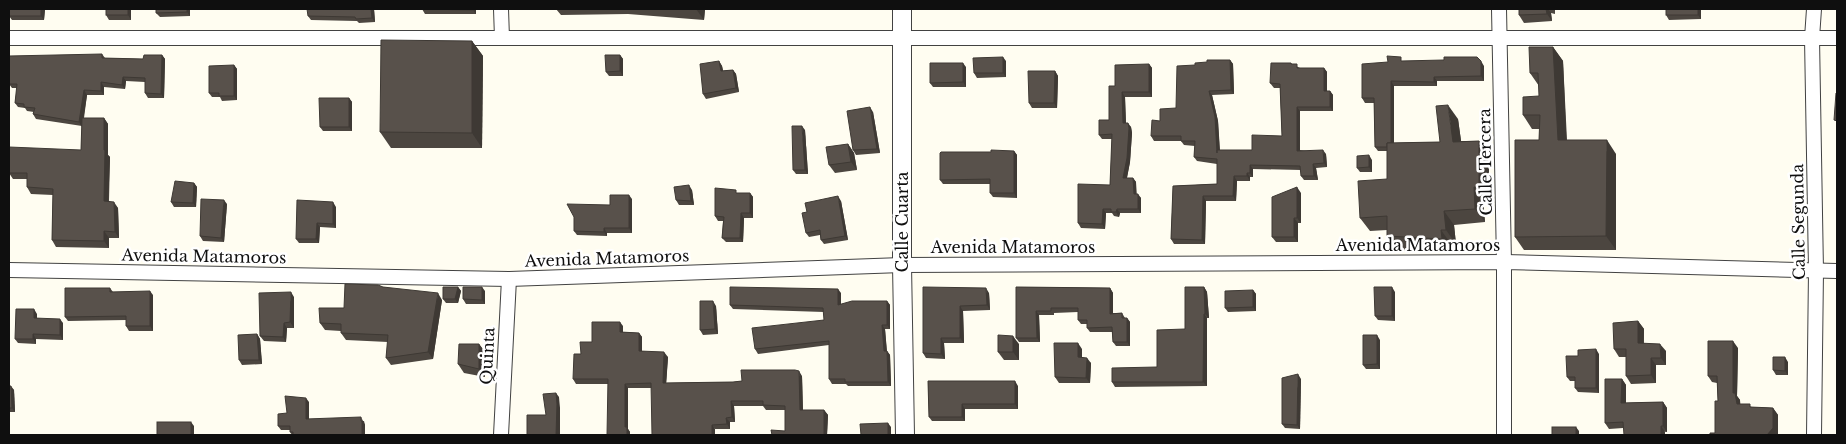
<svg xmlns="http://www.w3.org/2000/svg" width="1846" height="444" viewBox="0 0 1846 444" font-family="'Libre Baskerville',serif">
  <rect width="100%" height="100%" fill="#fffdf1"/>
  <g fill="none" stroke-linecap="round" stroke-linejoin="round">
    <g stroke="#424242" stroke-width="16">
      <g id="minor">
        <polyline points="501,9 502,38"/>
        <polyline points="1499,9 1504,262 1504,435"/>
        <polyline points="1814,9 1812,38 1816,271 1814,435"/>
        <polyline points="9,38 1837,38"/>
        <polyline points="9,270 509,279 902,265 1504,262 1837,271"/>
        <polyline points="501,435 509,279"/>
      </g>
    </g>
    <g stroke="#424242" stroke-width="20">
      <polyline id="tertiary" points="902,9 902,265 905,435"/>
    </g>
    <use href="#minor" stroke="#fff" stroke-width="14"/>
    <use href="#tertiary" stroke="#fff" stroke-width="18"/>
  </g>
  <g fill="#4c4640">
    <polygon points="9,9 45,9 44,20 12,20 9,16"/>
    <polygon points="91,9 131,9 131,20 109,20 106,15 106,9"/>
    <polygon points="156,9 190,9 190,16 160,17 156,13"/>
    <polygon points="374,9 375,22 359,23 357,21 311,20 308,16"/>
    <polygon points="422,9 476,9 476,14 425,14"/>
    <polygon points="556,9 754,9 754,10 705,9 704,20 628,14 561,15"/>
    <polygon points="1519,9 1555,9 1555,14 1551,13 1552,21 1524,23 1519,15"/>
    <polygon points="1701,9 1701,19 1669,20 1666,15"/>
    <polygon points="472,41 483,56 482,148 391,148 380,132"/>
    <polygon points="1553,47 1563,61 1567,140 1616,154 1616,250 1524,250 1515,237 1539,140 1540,129 1532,129 1523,115 1539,96 1539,86 1530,73"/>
    <polygon points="102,54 105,58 143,59 162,55 165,59 164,98 148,98 145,93 145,82 126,81 125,89 104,87 104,95 87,95 84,118 104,118 108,124 108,155 110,157 109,201 118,208 119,238 109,238 109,248 56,247 52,240 53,195 31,194 27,187 27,179 13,179 9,173 81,150 82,126 36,119 33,114 34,112 27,111 25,108 18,107 15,103 17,88 12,88 9,84"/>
    <polygon points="620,55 623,59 623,76 609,76 606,72"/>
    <polygon points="1230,60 1233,64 1234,94 1212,95 1218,121 1220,150 1252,150 1282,136 1280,88 1274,88 1270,83 1291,63 1292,64 1300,68 1324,68 1327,72 1327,91 1330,91 1333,95 1333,111 1300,111 1300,150 1326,154 1327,167 1316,168 1318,180 1304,180 1301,176 1301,170 1253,169 1253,177 1250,177 1250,181 1237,181 1236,201 1206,201 1205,244 1174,244 1171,239 1173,186 1217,184 1217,164 1197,161 1194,157 1195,146 1184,145 1181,141 1154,141 1151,136 1160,121 1176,108 1195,65"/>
    <polygon points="719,61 722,66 723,71 733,70 736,74 739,92 706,99 703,94"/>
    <polygon points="1006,61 1006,77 977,78 974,73"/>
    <polygon points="1404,61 1484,66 1484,81 1437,81 1437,86 1394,86 1394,143 1440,142 1458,119 1461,141 1479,141 1489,155 1489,200 1483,201 1485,222 1454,225 1456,244 1451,244 1451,252 1397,250 1387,236 1387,230 1370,231 1360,218 1387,179 1387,151 1378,151 1375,147 1374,103 1365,103 1362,98"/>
    <polygon points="1149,64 1152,68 1152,97 1125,97 1126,123 1131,127 1132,133 1130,162 1127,178 1133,178 1136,182 1136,194 1141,198 1141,213 1120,213 1119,217 1114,216 1112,213 1106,213 1105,229 1081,228 1078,223 1110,185 1112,139 1102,139 1099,135 1109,120 1115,86"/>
    <polygon points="234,65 237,69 237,100 222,101 220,97 212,97 209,93"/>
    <polygon points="966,67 966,87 933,87 930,83"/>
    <polygon points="1055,71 1058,76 1057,108 1032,108 1029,103"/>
    <polygon points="349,98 352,102 352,131 323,131 320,127"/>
    <polygon points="873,112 880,153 856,155 853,150"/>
    <polygon points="805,130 808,174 796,174 793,170"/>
    <polygon points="848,144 854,153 857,170 835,173 829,165"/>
    <polygon points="1014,151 1017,155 1017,198 993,197 990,193 990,184 943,184 940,180 991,152"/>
    <polygon points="1372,160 1372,172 1360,172 1357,168"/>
    <polygon points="194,183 197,187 196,207 174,207 171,202"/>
    <polygon points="692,190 694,205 679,205 676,200"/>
    <polygon points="738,193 750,193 753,197 753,218 744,218 743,242 726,242 722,238 723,221 718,221 715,216"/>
    <polygon points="1301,193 1301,223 1298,223 1298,242 1276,242 1272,237"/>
    <polygon points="632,199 632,233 607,233 607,236 577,235 574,231 610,205"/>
    <polygon points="841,201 848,240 824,244 821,240 820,235 809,237 806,233"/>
    <polygon points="227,204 224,242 203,241 200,236"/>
    <polygon points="336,207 336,228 320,227 319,243 299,243 296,239"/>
    <polygon points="383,287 442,300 433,359 391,365 386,358 388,342 346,340 341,333 341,331 325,330 320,323 344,308"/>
    <polygon points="458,287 461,291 458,303 446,303 443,299"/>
    <polygon points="923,287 989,293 990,310 963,311 964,343 944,343 945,359 926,358 923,353"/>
    <polygon points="1016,287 1110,288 1113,293 1113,313 1122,313 1125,318 1127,318 1130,322 1130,346 1116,346 1113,342 1112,332 1090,332 1087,328 1087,324 1081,324 1078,320 1078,312 1054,313 1054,315 1039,315 1040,342 1019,342 1016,338"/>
    <polygon points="1204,287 1207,292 1209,318 1207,318 1207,386 1115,387 1112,382 1157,367 1185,329"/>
    <polygon points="110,288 113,292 153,295 153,331 129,331 126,326 126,320 68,321 65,317"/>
    <polygon points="1253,290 1256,294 1256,311 1228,312 1225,308"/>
    <polygon points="485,291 485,304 466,304 463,299"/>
    <polygon points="1395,292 1395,321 1378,320 1375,316"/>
    <polygon points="841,293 841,304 887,301 890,305 890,329 885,329 887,351 890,355 891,386 848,386 846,384 832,384 829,379 829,345 758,354 755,349 824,320 824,312 733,309 730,305"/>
    <polygon points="294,297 294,328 287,328 286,342 264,341 260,336"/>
    <polygon points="716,306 718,334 703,335 700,330"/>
    <polygon points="37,314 37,318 63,323 63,340 36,339 36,344 18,343 15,339"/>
    <polygon points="1638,321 1644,329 1644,343 1666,351 1666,365 1656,365 1656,383 1631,384 1626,376 1626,357 1619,357 1614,349"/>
    <polygon points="623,326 623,332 639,333 642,337 642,351 668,357 666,383 733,382 802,376 803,410 824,410 828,415 827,435 772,435 785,431 785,410 766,410 763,406 734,406 735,422 730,422 730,429 715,429 651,388 628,388 628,429 630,432 630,435 608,384 576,384 573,379 592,342"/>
    <polygon points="257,334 260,339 262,364 242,365 239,360"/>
    <polygon points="1380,340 1380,369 1366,369 1363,365"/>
    <polygon points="479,344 485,352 485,377 464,373 458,364"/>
    <polygon points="1019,344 1019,360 1004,360 998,352"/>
    <polygon points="1738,348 1737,396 1740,400 1740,404 1752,407 1773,408 1778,415 1778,434 1777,435 1710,435 1715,433 1718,401 1717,383 1712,382 1708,376"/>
    <polygon points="1082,349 1082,358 1091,363 1090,383 1059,383 1055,377"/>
    <polygon points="1599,354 1599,393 1578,392 1575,388 1575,381 1570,381 1567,377 1578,356"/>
    <polygon points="1788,362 1788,375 1776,375 1773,370"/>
    <polygon points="1301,379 1300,429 1285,428 1282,424"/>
    <polygon points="1622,379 1626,385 1626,403 1663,402 1667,408 1667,432 1623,428 1609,429 1605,423"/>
    <polygon points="928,381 1018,386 1018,409 965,409 965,421 932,421 929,417"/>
    <polygon points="9,386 14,390 15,412 9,412"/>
    <polygon points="309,402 309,419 364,421 365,425 365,435 292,435 290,432 290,430 281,430 278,426 287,413"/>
  </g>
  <g fill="#3e3934">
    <polygon points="41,9 45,9 44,20 41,16"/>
    <polygon points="128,9 131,9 131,20 128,15"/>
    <polygon points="187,9 190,9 190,16 187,12"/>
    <polygon points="371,9 374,9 375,22 372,18"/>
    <polygon points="473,9 476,9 476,14 473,10"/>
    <polygon points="696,9 705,9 704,20"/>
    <polygon points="1546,9 1548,9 1551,13 1552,21 1547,14"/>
    <polygon points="1698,9 1701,9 1701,19 1698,15"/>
    <polygon points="472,41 483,56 482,148 472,133"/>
    <polygon points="1553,47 1563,61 1567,154 1558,140"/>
    <polygon points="162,55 165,59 164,98 161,94"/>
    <polygon points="620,55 623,59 623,76 620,71"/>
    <polygon points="1003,57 1006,61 1006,77 1003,73"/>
    <polygon points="1230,60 1233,64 1234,94 1231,90"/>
    <polygon points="719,61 722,66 724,75 721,71"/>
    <polygon points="1481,61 1484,66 1484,81 1481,76"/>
    <polygon points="963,63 966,67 966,87 963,82"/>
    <polygon points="1149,64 1152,68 1152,97 1149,92"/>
    <polygon points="234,65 237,69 237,100 234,96"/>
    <polygon points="1324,68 1327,72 1327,95 1324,91"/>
    <polygon points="733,70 736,74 739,92 736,88"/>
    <polygon points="1055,71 1058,76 1057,108 1054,103"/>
    <polygon points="123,77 126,81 125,89 122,85"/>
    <polygon points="1434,77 1437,81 1437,86 1434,82"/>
    <polygon points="1391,81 1394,86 1394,151 1391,146"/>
    <polygon points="101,82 104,87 104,95 101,91"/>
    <polygon points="84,90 87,95 82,127 79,122"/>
    <polygon points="1209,91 1212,95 1218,121 1220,157 1217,153"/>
    <polygon points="1330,91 1333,95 1333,111 1330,107"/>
    <polygon points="1122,92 1125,97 1126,127 1123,123"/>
    <polygon points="349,98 352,102 352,131 349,127"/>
    <polygon points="1448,105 1458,119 1463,155 1453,142"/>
    <polygon points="870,107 873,112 880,153 877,149"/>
    <polygon points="1297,107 1300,111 1300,155 1297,151"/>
    <polygon points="104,118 108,124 108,155 110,157 108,208 104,201"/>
    <polygon points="1128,123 1131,127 1132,133 1130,162 1126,182 1123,178"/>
    <polygon points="802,126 805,130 808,174 805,170"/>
    <polygon points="1607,140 1616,154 1616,250 1606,236"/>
    <polygon points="1479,141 1489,155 1489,200 1479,187"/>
    <polygon points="848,144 854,153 857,170 851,162"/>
    <polygon points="1323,150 1326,154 1327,167 1324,163"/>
    <polygon points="1014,151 1017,155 1017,198 1014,193"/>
    <polygon points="1369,155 1372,160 1372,172 1369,167"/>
    <polygon points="1313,164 1316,168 1318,180 1314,176"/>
    <polygon points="1250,165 1253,169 1253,177 1250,173"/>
    <polygon points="1247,173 1250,177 1250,181 1247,176"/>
    <polygon points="1234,176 1237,181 1236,201 1233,196"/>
    <polygon points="1133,178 1136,182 1137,198 1134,194"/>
    <polygon points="194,183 197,187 196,207 193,203"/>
    <polygon points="689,185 692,190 694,205 691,201"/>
    <polygon points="1297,187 1301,193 1301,223 1297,218"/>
    <polygon points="1474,187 1483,201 1485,222 1475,209"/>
    <polygon points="750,193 753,197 753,218 750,213"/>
    <polygon points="1138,194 1141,198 1141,213 1138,209"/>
    <polygon points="629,195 632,199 632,233 629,228"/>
    <polygon points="838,196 841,201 848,240 845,236"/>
    <polygon points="1203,196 1206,201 1205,244 1202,240"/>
    <polygon points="224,200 227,204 224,242 221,238"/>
    <polygon points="114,202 118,208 119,238 115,232"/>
    <polygon points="333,202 336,207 336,228 333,224"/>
    <polygon points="1103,209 1106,213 1105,229 1102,224"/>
    <polygon points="1117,209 1120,213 1119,217 1116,212"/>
    <polygon points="1444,211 1454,225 1456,244 1446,230"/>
    <polygon points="741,213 744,218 743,242 740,238"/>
    <polygon points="1294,218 1298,223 1298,242 1294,237"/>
    <polygon points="317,223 320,227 319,243 316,239"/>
    <polygon points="604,228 607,233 607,236 604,232"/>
    <polygon points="1441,230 1451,244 1451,252 1442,239"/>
    <polygon points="104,231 109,238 109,248 104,241"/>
    <polygon points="458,287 461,291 458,303 455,299"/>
    <polygon points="482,287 485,291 485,304 482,300"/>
    <polygon points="1204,287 1207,292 1209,318 1205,314"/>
    <polygon points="1392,287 1395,292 1395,321 1392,316"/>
    <polygon points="986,288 989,293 990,310 987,305"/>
    <polygon points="1110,288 1113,293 1113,318 1110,314"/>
    <polygon points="838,289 841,293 841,309 838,305"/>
    <polygon points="1253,290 1256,294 1256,311 1253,307"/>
    <polygon points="150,291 153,295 153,331 150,326"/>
    <polygon points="291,292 294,297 294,328 290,322"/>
    <polygon points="438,293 442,300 433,359 428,352"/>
    <polygon points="713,301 716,306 718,334 715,329"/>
    <polygon points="887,301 890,305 890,329 887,325"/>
    <polygon points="960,306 963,311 964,343 960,338"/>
    <polygon points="34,309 37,314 37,322 34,318"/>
    <polygon points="1036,311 1039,315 1040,342 1037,338"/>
    <polygon points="1204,314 1207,318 1207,386 1203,382"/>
    <polygon points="1127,318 1130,322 1130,346 1127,342"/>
    <polygon points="60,319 63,323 63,340 60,335"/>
    <polygon points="1638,321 1644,329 1643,350 1638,343"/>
    <polygon points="620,322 623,326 623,336 620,332"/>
    <polygon points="284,323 287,328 286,342 283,337"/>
    <polygon points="882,325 885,329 887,355 884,351"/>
    <polygon points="639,333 642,337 642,356 639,351"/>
    <polygon points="33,334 36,339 36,344 33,339"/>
    <polygon points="257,334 260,339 262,364 259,360"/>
    <polygon points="1377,335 1380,340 1380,369 1377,364"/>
    <polygon points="1013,336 1019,344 1019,360 1013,352"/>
    <polygon points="941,338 944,343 945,359 941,354"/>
    <polygon points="1733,341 1738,348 1737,396 1740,400 1741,411 1737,404 1733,393"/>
    <polygon points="1078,343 1082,349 1082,363 1078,357"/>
    <polygon points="479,344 485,352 485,377 479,369"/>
    <polygon points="1660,344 1666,351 1666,365 1661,358"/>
    <polygon points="1596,349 1599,354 1599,393 1596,388"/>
    <polygon points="887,351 890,355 891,386 888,382"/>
    <polygon points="664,352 668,357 666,387 663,383"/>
    <polygon points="1785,357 1788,362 1788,375 1785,371"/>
    <polygon points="1087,358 1091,363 1090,383 1086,378"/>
    <polygon points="1651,358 1656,365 1656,383 1651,375"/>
    <polygon points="799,371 802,376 803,415 800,410"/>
    <polygon points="1298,374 1301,379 1300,429 1297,425"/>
    <polygon points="1622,379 1626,385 1626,409 1621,403"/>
    <polygon points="1015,381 1018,386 1018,409 1015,404"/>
    <polygon points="625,384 628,388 628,429 630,432 630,435 627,435 625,427"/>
    <polygon points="11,386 14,390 15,412 12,408"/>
    <polygon points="556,393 559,397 560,408 560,435 556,435"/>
    <polygon points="306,398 309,402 309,423 306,419"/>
    <polygon points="731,401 734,406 735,422 732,417"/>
    <polygon points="1663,402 1667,408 1667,432 1663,426"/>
    <polygon points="962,404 965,409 965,421 962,417"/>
    <polygon points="1773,408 1778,415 1778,434 1777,435 1767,435"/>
    <polygon points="824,410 828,415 827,435 824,435"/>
    <polygon points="361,417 365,425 365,435 362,435"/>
    <polygon points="726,418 730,422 730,429 727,424"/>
    <polygon points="191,422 194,426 194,435 191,435"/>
    <polygon points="888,423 891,427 891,435 888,435"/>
    <polygon points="712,425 715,429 715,435 712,435"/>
    <polygon points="1661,426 1665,432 1665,435 1661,435"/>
    <polygon points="1576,427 1579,431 1579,435 1576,435"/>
  </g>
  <g fill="#58514b" stroke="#3e3934">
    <rect x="9" y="9" width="32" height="7"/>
    <rect x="106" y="9" width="22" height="6"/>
    <polygon points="156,9 187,9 187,12 156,13"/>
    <polygon points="307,9 371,9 372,18 356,19 355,17 308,16"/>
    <polygon points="422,9 473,9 473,10"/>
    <polygon points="1519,9 1546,9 1547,14 1519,15"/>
    <rect x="1666" y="9" width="32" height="6"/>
    <polygon points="381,40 472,41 472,133 380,132"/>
    <polygon points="1529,47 1553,47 1558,140 1607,140 1606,236 1515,237 1515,140 1539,140 1540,115 1523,115 1523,97 1539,96 1538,73 1530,73"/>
    <polygon points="102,54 102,58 143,59 144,55 162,55 161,94 145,93 145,78 123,77 122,85 101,82 101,91 84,90 79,122 33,114 35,108 24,107 24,104 15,103 17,84 9,84 9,56"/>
    <polygon points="605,55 620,55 620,71 606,72"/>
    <polygon points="1387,56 1401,57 1401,61 1444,60 1444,57 1477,57 1481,61 1481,76 1434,77 1434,82 1391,81 1391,143 1387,143 1387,147 1375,147 1374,98 1362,98 1362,64 1388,62"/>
    <polygon points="1003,57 1003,73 974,73 973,58"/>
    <polygon points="1207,60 1230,60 1231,90 1209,91 1215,117 1217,153 1217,150 1252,150 1252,135 1282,136 1280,84 1270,83 1271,63 1291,63 1291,64 1297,64 1297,68 1324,68 1324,91 1330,91 1330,107 1297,107 1297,151 1323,150 1324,163 1313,164 1314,176 1301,176 1300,166 1250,165 1250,173 1247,173 1247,176 1234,176 1233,196 1203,196 1202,240 1171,239 1173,186 1217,184 1217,159 1194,157 1195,141 1181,141 1181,136 1151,136 1152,120 1160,121 1160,109 1176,108 1177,66 1195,65 1195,63 1207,62"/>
    <polygon points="719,61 721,71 733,70 736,88 703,94 700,64"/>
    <polygon points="930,63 963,63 963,82 930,83"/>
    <polygon points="1149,64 1149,92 1122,92 1123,123 1128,123 1129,128 1127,158 1123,178 1133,178 1134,194 1138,194 1138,209 1117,209 1116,212 1111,212 1111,209 1103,209 1102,224 1078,223 1078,184 1110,185 1112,134 1099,135 1099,120 1109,120 1109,86 1115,86 1115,65"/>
    <polygon points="234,65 234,96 219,96 219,93 209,93 209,66"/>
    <polygon points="1028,71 1055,71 1054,103 1029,103"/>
    <polygon points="1836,93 1837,93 1837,121 1834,120"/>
    <polygon points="319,98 349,98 349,127 320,127"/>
    <polygon points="1448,105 1453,142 1479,141 1479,187 1474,187 1475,209 1444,211 1446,230 1441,230 1442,239 1387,236 1387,216 1360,218 1358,181 1387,179 1387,143 1440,142 1436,106"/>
    <polygon points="870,107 877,149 853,150 847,111"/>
    <polygon points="82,118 104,118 104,150 105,150 104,201 114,202 115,232 104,231 104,241 52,240 53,189 27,187 27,173 9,173 9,147 81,150"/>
    <polygon points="792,126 802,126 805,170 793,170"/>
    <polygon points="848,144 851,162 829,165 826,147"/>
    <polygon points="991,150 1014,151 1014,193 990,193 990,179 940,180 940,153 941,152 991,152"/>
    <polygon points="1369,155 1369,167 1357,168 1357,156"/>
    <polygon points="175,181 194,183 193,203 171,202"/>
    <polygon points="689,185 691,201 676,200 674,187"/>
    <polygon points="1297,187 1297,218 1294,218 1294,237 1272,237 1272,197"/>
    <polygon points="715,188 736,190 736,193 750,193 750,213 741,213 740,238 722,238 724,217 715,216"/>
    <polygon points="610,195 629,195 629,228 604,228 604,232 574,231 574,217 567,204 610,205"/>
    <polygon points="838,196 845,236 821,240 820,230 806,233 802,213 807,212 805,203"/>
    <polygon points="201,199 224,200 221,238 200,236"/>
    <polygon points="297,200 333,202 333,224 317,223 316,239 296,239"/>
    <polygon points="345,284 378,285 383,287 438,293 428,352 386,358 388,335 341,333 341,324 320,323 319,308 344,308"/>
    <polygon points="443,287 458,287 455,299 443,299"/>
    <polygon points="463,287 482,287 482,300 463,299"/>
    <polygon points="730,287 838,289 838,305 852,301 887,301 887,325 882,325 884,351 887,351 888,382 845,382 845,379 829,379 829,341 755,349 752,328 824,320 823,308 730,305"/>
    <polygon points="923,287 986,288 987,305 960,306 960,338 941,338 941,354 923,353"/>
    <polygon points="1016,287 1110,288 1110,314 1122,313 1122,318 1127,318 1127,342 1113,342 1112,327 1087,328 1087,320 1078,320 1078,308 1051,308 1051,311 1036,311 1037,338 1016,338"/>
    <polygon points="1185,287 1204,287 1205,314 1204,314 1203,382 1112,382 1112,368 1157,367 1157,330 1185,329"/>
    <polygon points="1374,287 1392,287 1392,316 1375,316"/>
    <polygon points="65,288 110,288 110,292 150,291 150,326 126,326 126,316 65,317"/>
    <polygon points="1253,290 1253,307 1225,308 1225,291"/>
    <polygon points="291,292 290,322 284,323 283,337 260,336 259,293"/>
    <polygon points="700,301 713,301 715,329 700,330"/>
    <polygon points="16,309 34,309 34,318 60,319 60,335 33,334 33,339 15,339"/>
    <polygon points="1638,321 1638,343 1660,344 1661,358 1651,358 1651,375 1626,376 1626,349 1614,349 1613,323"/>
    <polygon points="592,322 620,322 620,332 639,333 639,351 664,352 663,383 733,382 742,381 741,370 795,370 799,371 800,410 824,410 824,435 772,435 771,430 785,431 785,406 763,405 763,401 731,401 732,417 726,418 727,424 712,425 712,435 652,435 651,383 625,384 625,427 627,427 627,435 607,435 608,379 573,379 574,354 581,354 580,342 592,342"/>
    <polygon points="257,334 259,360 239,360 238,335"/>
    <polygon points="998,335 1013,336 1013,352 998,352"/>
    <polygon points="1363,335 1377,335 1377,364 1363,365"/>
    <polygon points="1708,341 1733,341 1733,393 1735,393 1737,404 1750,404 1750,407 1773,408 1773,428 1767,435 1710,435 1710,433 1715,433 1715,401 1718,401 1717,376 1708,376"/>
    <polygon points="1054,343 1078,343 1078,357 1087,358 1086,378 1055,377"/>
    <polygon points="459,344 479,344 479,369 458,364"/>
    <polygon points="1596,349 1596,388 1575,388 1575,377 1567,377 1566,356 1578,356 1578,350"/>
    <polygon points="1773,357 1785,357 1785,371 1773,370"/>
    <polygon points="1298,374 1297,425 1282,424 1282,378"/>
    <polygon points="1605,379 1622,379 1621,403 1663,402 1663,426 1661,426 1661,435 1624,435 1623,422 1605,423"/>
    <polygon points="928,381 1015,381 1015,404 962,404 962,417 929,417"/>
    <polygon points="9,386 11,386 12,408 9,408"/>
    <polygon points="556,393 557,404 556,435 527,435 527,415 546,415 543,394"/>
    <polygon points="285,396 306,398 306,419 361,417 361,421 362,421 362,435 293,435 293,432 290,432 290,426 278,426 278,414 287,413"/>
    <rect x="157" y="422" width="34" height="13"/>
    <polygon points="888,423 888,435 861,435 860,424"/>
    <rect x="1552" y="427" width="24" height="8"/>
  </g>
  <g text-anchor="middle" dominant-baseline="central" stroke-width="5" stroke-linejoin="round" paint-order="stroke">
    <g font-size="16" fill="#0f0f0f" stroke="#fff">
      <text transform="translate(1485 162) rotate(-91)">Calle Tercera</text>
      <text transform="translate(902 222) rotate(-90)">Calle Cuarta</text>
      <text transform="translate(1798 222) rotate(-91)">Calle Segunda</text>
      <text x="1418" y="245">Avenida Matamoros</text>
      <text x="1013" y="247">Avenida Matamoros</text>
      <text transform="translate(204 256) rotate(1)">Avenida Matamoros</text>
      <text transform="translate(607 258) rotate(-2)">Avenida Matamoros</text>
      <text transform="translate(487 356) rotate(-87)">Quinta</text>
    </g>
  </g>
  <rect width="1846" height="444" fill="none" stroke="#0f0f0f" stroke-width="20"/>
</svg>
